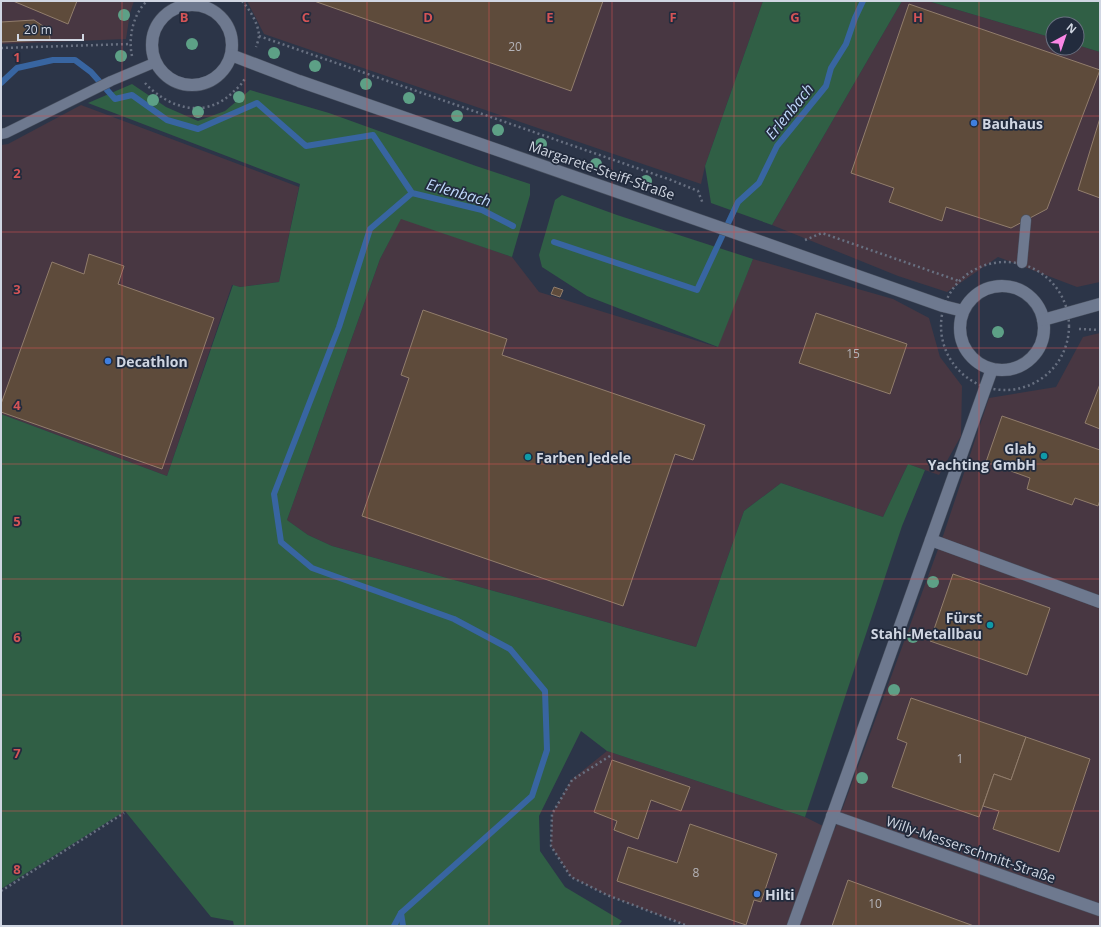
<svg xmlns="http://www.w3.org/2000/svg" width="1101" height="927" viewBox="0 0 1101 927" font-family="'Open Sans',sans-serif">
  <rect width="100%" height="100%" fill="#2c3548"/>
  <g fill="#483742">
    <polygon points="1,1 134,1 130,13 126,39 1,44"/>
    <polygon points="247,1 763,1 705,166 701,184 264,34"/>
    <polygon points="902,1 928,1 1053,38 1053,48 1077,48 1077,45 1100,52 1100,282 1077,287 998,257 947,292 898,276 772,225"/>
    <polygon points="81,105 299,187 279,282 240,287 232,285 167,476 1,414 1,145 8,144"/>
    <polygon points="401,218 512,257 539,292 717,347 753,259 893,299 929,318 940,357 962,386 961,436 939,475 908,464 883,517 781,483 744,511 696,647 332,546 308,535 287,520 380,259"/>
    <polygon points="1100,333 1100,926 688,926 607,895 571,877 551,846 552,814 571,780 607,751 805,817 821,825 835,829 944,533 989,398 1056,387 1083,337"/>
  </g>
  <g fill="#305f45">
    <polygon points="763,1 902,1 772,225 711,203 705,166"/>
    <polygon points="928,1 1100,1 1100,52 1077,45 1077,24 1053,24 1053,38"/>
    <polygon points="132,84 166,107 198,121 225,111 250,90 329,113 476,166 530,184 530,195 512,257 401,219 380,259 287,520 308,535 332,546 696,647 744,511 781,483 883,517 908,464 925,470 902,526 805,817 607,751 581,731 539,816 540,851 565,887 622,921 618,926 234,926 233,921 211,917 125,811 1,889 1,414 167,476 233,285 240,287 279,282 300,184 88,103"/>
    <polygon points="562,195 617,215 753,259 718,347 587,296 542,267 539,255 555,200"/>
  </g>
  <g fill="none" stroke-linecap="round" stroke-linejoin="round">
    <g stroke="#3865a1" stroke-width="6">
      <polyline points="1,83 17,68 53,60 75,60 91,72 115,99 132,95 167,120 198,129 257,103 306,146 373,135 412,193 482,210 513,226"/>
      <polyline points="554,242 697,290 738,202 759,183 777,146 826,86 831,68 846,44 855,18 863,1"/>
      <polyline points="394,926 401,913"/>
      <polyline points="403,926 401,913 532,796 547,750 545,691 510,649 454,619 312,568 281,542 274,494 339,327 370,229 412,193"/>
    </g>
  </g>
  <g fill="#5e4b3b" stroke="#917d6c">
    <polygon points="13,1 77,1 68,24"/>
    <polygon points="314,1 603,1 571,91"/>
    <polygon points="909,4 1100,70 1047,209 1011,228 946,207 942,221 889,202 894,188 851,173"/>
    <polygon points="34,20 49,30 50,40 1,42 1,22"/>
    <polygon points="1100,118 1100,198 1078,190"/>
    <polygon points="89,254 124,266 118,284 214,318 162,469 1,412 1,404 52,262 84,274"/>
    <polygon points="554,287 563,290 560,297 551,294"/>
    <polygon points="423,310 507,339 502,355 705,425 693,460 675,454 623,606 362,516 409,378 401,375"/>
    <polygon points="816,313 907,344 890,394 799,363"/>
    <polygon points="1100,384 1100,429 1085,423"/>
    <polygon points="1002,416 1100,450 1100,500 1098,506 1075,498 1072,505 1027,489 1030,478 986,462"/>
    <polygon points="953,574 1050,608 1027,675 930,641"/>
    <polygon points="911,698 1026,737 1011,780 994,774 979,817 892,787 907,743 897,739"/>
    <polygon points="1026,737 1090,759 1059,852 993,829 999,811 983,806 994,774 1011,780"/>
    <polygon points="612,760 690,787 681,811 651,800 638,839 614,830 617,821 594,812"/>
    <polygon points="690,824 777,854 761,902 754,900 746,925 617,881 628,847 677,863"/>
    <polygon points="848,880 974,926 832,926"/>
  </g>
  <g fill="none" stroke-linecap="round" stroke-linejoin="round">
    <g stroke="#495160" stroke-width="11">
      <g id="lane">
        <polyline points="1,134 6,133 111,81 156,62"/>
        <polyline points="1022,263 1026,220"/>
      </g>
    </g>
    <g stroke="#495160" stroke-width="13">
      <g id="street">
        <circle cx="192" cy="45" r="40"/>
        <polyline points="231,55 299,81 750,238 943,306 963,311"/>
        <circle cx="1002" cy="328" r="42"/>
        <polyline points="1043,320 1100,304"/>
        <polyline points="931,540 1100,602"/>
        <polyline points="832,816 1100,910"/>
        <polyline points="793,926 992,369"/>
      </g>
    </g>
    <g stroke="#687081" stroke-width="2.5" stroke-dasharray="2 3" stroke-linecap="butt">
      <path d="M242 1C250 10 258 23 259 35 259 39 257 44 256 47"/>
      <polyline points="259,36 671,180 698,191 703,204"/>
      <polyline points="1,48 130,44"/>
      <path d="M132 56C128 38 133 14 147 1"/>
      <path d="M145 83C168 108 204 119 231 94 236 89 242 85 245 78"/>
      <polyline points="805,240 822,233 959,281"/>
      <circle cx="1005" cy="326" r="64"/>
      <polyline points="1079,329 1100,330"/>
      <polyline points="610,756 572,780 552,814 551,846 571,877 607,895 688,926"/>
      <polyline points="1,891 124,813"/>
    </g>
    <use href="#lane" stroke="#6e798f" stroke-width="10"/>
    <use href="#street" stroke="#6e798f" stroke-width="12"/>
  </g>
  <g fill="#5da086">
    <circle cx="124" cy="15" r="6"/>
    <circle cx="192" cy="44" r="6"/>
    <circle cx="274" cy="53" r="6"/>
    <circle cx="121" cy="56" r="6"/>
    <circle cx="315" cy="66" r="6"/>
    <circle cx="366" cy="84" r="6"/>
    <circle cx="239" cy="97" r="6"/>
    <circle cx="409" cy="98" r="6"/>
    <circle cx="153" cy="100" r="6"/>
    <circle cx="198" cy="112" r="6"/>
    <circle cx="457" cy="116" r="6"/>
    <circle cx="498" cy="130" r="6"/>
    <circle cx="541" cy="144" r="6"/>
    <circle cx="596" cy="164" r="6"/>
    <circle cx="646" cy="181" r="6"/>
    <circle cx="998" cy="332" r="6"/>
    <circle cx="933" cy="582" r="6"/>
    <circle cx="913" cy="637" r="6"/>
    <circle cx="894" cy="690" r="6"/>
    <circle cx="862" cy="778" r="6"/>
  </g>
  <path fill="none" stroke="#d45456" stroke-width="1" stroke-opacity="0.55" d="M122 1V926M245 1V926M367 1V926M489 1V926M612 1V926M734 1V926M856 1V926M979 1V926M1 116H1100M1 232H1100M1 348H1100M1 464H1100M1 579H1100M1 695H1100M1 811H1100"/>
  <g fill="#3f7fe0" stroke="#222b3d" stroke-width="1.5">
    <circle cx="974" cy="123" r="4"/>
    <circle cx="108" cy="361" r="4"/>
    <circle cx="757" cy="894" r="4"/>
  </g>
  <g fill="#0f9aa8" stroke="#222b3d" stroke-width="1.5">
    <circle cx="1044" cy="456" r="4"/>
    <circle cx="528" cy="457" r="4"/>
    <circle cx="990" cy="625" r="4"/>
  </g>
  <g text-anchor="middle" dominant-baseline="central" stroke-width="3.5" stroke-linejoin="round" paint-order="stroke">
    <g font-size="12" fill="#b4b3b8">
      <text x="515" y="46">20</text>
      <text x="853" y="353">15</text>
      <text x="960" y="758">1</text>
      <text x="696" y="872">8</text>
      <text x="875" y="903">10</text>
    </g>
    <g font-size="14" font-weight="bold" fill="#d0d6e2" stroke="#222b3d" text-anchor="start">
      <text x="982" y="123">Bauhaus</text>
      <text x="116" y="361">Decathlon</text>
      <text x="1036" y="448" text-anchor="end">Glab<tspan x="1036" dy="16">Yachting GmbH</tspan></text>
      <text x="536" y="457">Farben Jedele</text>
      <text x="982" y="617" text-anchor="end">Fürst<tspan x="982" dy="16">Stahl-Metallbau</tspan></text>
      <text x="765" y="894">Hilti</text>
    </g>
    <g font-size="14" fill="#d0d6e2" stroke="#222b3d">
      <text transform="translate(602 170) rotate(19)">Margarete-Steiff-Straße</text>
      <text transform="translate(971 849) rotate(19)">Willy-Messerschmitt-Straße</text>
    </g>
    <g font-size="15" font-style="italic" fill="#bfd8fb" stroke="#222b3d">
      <text transform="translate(789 111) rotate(-51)">Erlenbach</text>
      <text transform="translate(459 192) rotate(16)">Erlenbach</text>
    </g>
  </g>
  <g font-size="13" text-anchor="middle" font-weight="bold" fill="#d45456" stroke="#222b3d" stroke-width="3.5" stroke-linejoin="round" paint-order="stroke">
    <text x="184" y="22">B</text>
    <text x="306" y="22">C</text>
    <text x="428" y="22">D</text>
    <text x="550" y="22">E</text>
    <text x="673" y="22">F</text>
    <text x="795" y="22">G</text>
    <text x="918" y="22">H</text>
    <text x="17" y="62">1</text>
    <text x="17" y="178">2</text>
    <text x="17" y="294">3</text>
    <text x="17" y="410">4</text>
    <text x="17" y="526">5</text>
    <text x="17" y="642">6</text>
    <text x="17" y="758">7</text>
    <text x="17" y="874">8</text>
  </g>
  <rect width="1101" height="927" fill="none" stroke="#d0d6e2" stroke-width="4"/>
  <g transform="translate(1065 36) rotate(40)"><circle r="19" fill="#222b3d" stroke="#686f7f"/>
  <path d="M0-3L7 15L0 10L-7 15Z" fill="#fa87e6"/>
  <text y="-6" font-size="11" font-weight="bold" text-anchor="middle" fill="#d0d6e2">N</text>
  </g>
  <path d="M18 34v6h65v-6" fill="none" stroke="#d0d6e2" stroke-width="2"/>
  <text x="24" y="34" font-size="12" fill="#d0d6e2" stroke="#222b3d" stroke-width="3" paint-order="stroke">20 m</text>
</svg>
